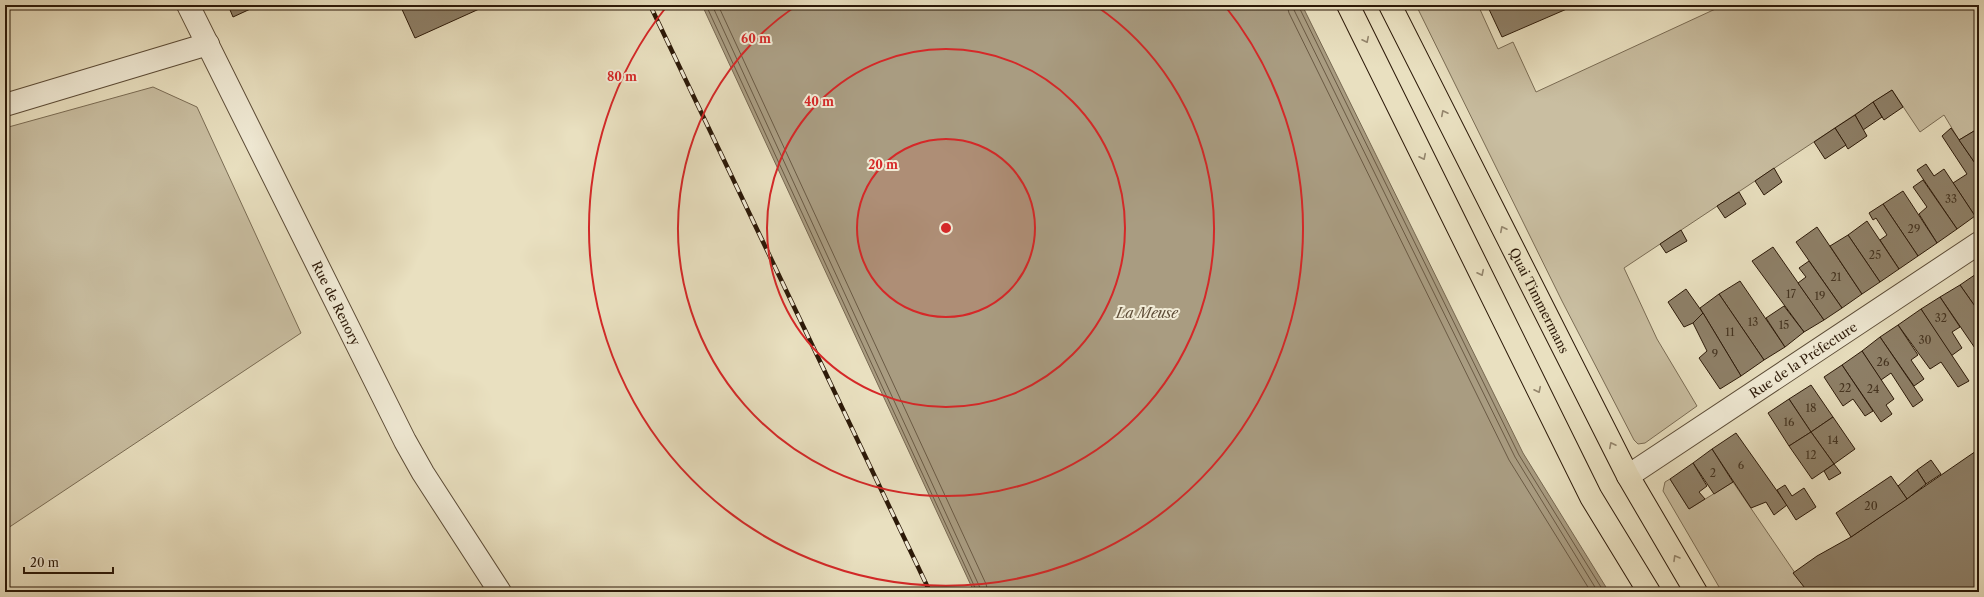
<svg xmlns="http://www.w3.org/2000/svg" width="1984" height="597" viewBox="0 0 1984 597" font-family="'Libre Caslon Text',serif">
  <rect width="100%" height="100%" fill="#e9e0c0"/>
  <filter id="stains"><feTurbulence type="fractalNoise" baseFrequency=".005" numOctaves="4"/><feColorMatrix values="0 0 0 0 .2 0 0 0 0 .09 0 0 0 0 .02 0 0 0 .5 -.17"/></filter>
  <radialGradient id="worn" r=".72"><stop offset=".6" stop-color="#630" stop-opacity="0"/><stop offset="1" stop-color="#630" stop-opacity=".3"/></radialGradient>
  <g fill="#c9bea1" stroke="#7a6c54">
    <polygon points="1416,5 1478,5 1498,49 1513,42 1536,92 1724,5 1976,5 1979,7 1979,128 1959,140 1944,115 1920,132 1892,90 1624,268 1657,339 1697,406 1645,443 1638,444 1634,440 1562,301"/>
    <polygon points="153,87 197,107 301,333 5,530 5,128"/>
    <polygon points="1670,479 1689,509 1733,482 1808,592 1722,592 1663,491 1665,482"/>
  </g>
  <polygon fill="#a99c81" stroke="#776851" points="702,5 1302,5 1523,453 1609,592 974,592"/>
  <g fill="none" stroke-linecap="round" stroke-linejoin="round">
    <g stroke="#6a5a44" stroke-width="1">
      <polyline points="706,5 977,592"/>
      <polyline points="712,5 982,592"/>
      <polyline points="718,5 986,584 988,592"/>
      <polyline points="1287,5 1289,13 1509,460 1591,592"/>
      <polyline points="1293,5 1294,10 1515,457 1598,592"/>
      <polyline points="1298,5 1519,455 1604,592"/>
    </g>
  </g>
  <g fill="#8e8068" stroke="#2c1908">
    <polygon points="228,5 259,5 233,17"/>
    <polygon points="400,5 488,5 415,38"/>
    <polygon points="1487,5 1576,5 1502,37"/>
    <polygon points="1892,90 1903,107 1884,120 1873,102"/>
    <polygon points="1873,102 1882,117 1863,130 1855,115"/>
    <polygon points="1855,115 1867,136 1848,149 1835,128"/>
    <polygon points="1835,128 1846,145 1825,159 1814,142"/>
    <polygon points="1951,128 1979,169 1979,213 1975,216 1953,183 1967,174 1942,136"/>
    <polygon points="1979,128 1979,164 1977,166 1959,140"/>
    <polygon points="1926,164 1934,176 1944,169 1975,216 1957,229 1917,170"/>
    <polygon points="1774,168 1782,182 1764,195 1755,181"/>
    <polygon points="1923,180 1957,229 1937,243 1919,214 1927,207 1913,187"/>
    <polygon points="1903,191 1937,243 1918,256 1883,204"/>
    <polygon points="1739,192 1746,204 1725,218 1717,206"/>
    <polygon points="1883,204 1918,256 1899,269 1880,240 1887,235 1876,218 1873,220 1869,213"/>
    <polygon points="1867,221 1899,269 1880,282 1848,235"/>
    <polygon points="1817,227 1862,294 1842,308 1796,242"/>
    <polygon points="1681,230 1687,241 1666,253 1660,244"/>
    <polygon points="1848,235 1880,282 1862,294 1830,246"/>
    <polygon points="1773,247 1824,320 1804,332 1752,261"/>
    <polygon points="1809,261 1842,308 1824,320 1798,283 1806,277 1799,268"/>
    <polygon points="1979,272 1979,312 1960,285"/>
    <polygon points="1740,281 1785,347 1764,360 1719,294"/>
    <polygon points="1960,285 1979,312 1979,354 1940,297"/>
    <polygon points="1686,289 1703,313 1693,323 1684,327 1668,302"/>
    <polygon points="1719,294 1764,360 1741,376 1700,308"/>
    <polygon points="1940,297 1960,327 1952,332 1962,348 1951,356 1921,309"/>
    <polygon points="1784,306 1804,332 1785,347 1766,318"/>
    <polygon points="1921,309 1969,381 1958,387 1941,362 1930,369 1898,325"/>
    <polygon points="1703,313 1741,376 1720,389 1699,358 1707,351 1693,323"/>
    <polygon points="1898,325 1918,355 1911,360 1924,379 1914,386 1880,337"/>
    <polygon points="1880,337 1923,400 1913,407 1891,373 1881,380 1862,351"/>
    <polygon points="1862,351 1894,399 1886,405 1892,414 1881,422 1842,365"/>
    <polygon points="1842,365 1873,411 1865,416 1853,399 1843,406 1824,377"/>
    <polygon points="1811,385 1833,417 1811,432 1789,399"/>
    <polygon points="1789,399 1811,432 1789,446 1768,413"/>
    <polygon points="1833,417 1855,449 1834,464 1811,432"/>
    <polygon points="1811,432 1834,464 1812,479 1789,446"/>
    <polygon points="1736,433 1787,505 1774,515 1766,502 1751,508 1712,449"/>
    <polygon points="1712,449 1733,482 1714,494 1693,463"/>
    <polygon points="1979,449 1979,592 1808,592 1793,573 1817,556 1851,537"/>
    <polygon points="1931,460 1941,474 1926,484 1917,470"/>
    <polygon points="1693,463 1707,486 1699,492 1705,499 1689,509 1670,479"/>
    <polygon points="1834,464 1841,473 1829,480 1824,471"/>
    <polygon points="1917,470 1926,484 1907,499 1898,486"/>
    <polygon points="1891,476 1907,499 1851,537 1836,513"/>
    <polygon points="1785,485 1792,496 1804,488 1816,507 1796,520 1777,490"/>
  </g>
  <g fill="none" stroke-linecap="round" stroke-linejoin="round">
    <g stroke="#5b4b36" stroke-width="24">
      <g id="minor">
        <path id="s1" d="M188 5 405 441 423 473 500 592"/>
        <polyline points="5,105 208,44"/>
        <path id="s2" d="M1628 476 1979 243"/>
      </g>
    </g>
    <g stroke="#2c1908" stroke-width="24">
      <g id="major">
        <polyline points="1348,5 1591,497 1649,592"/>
        <path id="s3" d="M1390 5 1628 476 1696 592"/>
      </g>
    </g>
    <use href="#minor" stroke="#f1ebd6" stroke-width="22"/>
    <use href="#major" stroke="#e9e0c0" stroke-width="22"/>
    <g stroke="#2c1908" stroke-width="4.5">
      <polyline id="rail" points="650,5 930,592"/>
    </g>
    <use href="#rail" stroke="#f1ebd6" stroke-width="3" stroke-dasharray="9" stroke-linecap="butt"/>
  </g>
  <defs><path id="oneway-chevron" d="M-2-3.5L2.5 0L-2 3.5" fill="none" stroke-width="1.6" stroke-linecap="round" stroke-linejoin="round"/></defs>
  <g stroke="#94866d">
    <use href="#oneway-chevron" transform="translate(1366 40) rotate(64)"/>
    <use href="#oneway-chevron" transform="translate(1444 113) rotate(-117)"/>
    <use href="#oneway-chevron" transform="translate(1423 157) rotate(64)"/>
    <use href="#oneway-chevron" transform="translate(1503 229) rotate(-117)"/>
    <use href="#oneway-chevron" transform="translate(1481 273) rotate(64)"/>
    <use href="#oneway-chevron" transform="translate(1538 390) rotate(64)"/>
    <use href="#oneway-chevron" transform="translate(1612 445) rotate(-117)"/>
    <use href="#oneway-chevron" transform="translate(1676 558) rotate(-120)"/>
  </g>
  <circle cx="946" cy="228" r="89" fill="#d62828" fill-opacity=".12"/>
  <g fill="none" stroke="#d62828" stroke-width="2">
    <circle cx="946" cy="228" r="89"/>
    <circle cx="946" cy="228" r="179"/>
    <path d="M1096 6A268 268 0 1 1 796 6"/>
    <path d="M1225 6A357 357 0 1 1 667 6"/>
  </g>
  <g text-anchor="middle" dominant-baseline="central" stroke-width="4" stroke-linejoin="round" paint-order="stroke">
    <g font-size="11" fill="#443320">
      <text x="1951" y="199">33</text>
      <text x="1914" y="229">29</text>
      <text x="1875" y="255">25</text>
      <text x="1836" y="277">21</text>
      <text x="1791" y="294">17</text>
      <text x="1820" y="296">19</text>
      <text x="1941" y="318">32</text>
      <text x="1753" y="322">13</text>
      <text x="1784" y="325">15</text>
      <text x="1730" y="332">11</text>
      <text x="1925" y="340">30</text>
      <text x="1715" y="354">9</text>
      <text x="1883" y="362">26</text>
      <text x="1845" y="388">22</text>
      <text x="1873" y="389">24</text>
      <text x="1811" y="408">18</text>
      <text x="1789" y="422">16</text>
      <text x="1833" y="440">14</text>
      <text x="1811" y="455">12</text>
      <text x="1741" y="465">6</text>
      <text x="1713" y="473">2</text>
      <text x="1871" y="506">20</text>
    </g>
    <g font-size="13" fill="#2c1908" stroke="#f1ebd6">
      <text stroke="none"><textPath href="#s3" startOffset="331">Quai Timmermans</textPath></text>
      <text stroke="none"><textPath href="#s1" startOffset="333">Rue de Renory</textPath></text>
      <text stroke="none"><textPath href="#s2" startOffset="210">Rue de la Préfecture</textPath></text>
    </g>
    <g font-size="14" font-style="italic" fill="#5e4d38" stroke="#f1ebd6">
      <text x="1147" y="313">La Meuse</text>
    </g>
  </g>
  <circle cx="946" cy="228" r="6" fill="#d62828" stroke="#f1ebd6" stroke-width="2"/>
  <g font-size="12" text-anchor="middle" font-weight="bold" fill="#d62828" stroke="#f1ebd6" stroke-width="4" stroke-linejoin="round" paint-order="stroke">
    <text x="756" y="43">60 m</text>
    <text x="622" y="81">80 m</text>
    <text x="819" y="106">40 m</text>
    <text x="883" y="169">20 m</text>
  </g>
  <rect width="1984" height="597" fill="none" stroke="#e9e0c0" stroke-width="20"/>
  <rect x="6" y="6" width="1972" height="585" fill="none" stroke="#2c1908" stroke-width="2"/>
  <rect x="10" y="10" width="1964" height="577" fill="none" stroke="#2c1908"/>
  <path d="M24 567v6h89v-6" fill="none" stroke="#2c1908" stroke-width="2"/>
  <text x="30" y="567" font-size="12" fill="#2c1908" stroke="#f1ebd6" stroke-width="3" paint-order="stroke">20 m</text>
  <rect width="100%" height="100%" filter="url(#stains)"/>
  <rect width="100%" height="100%" fill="url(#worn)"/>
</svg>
